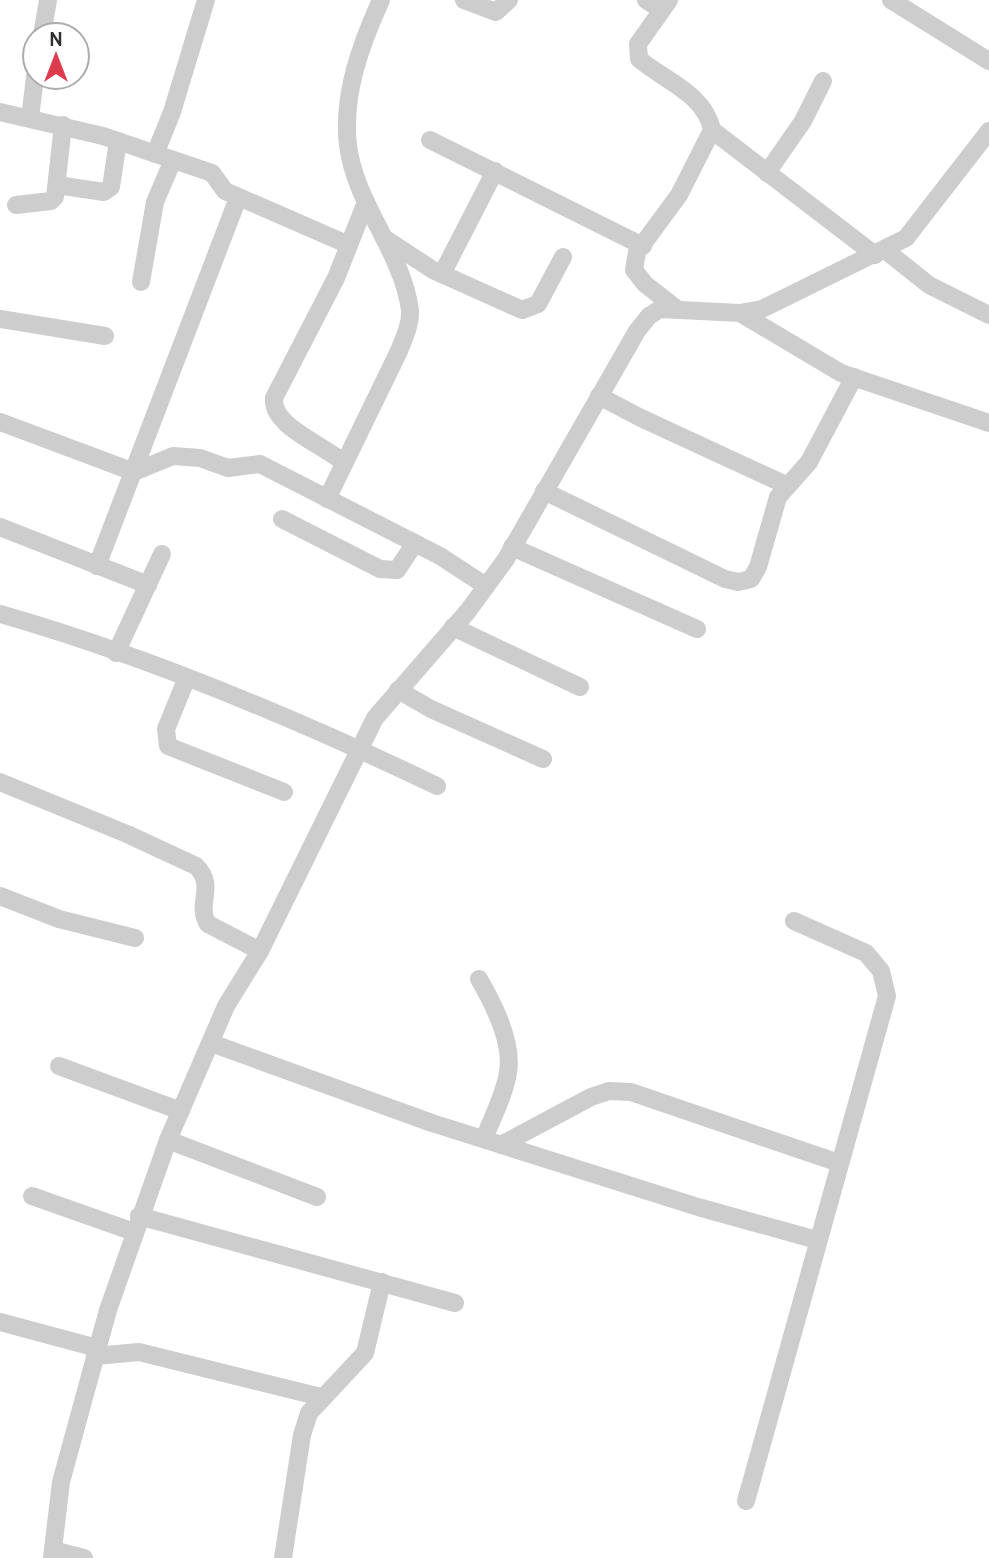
<svg xmlns="http://www.w3.org/2000/svg" width="989" height="1558" viewBox="0 0 989 1558" font-family="Cabin,sans-serif">
  <rect width="100%" height="100%" fill="#fff"/>
  <g fill="none" stroke-linecap="round" stroke-linejoin="round">
    <g stroke="#cdcdcd" stroke-width="18">
      <polyline points="464,0 496,12 509,0"/>
      <polyline points="646,0 662,10"/>
      <path d="M669 0 638 44 639 59C665 81 705 94 712 130L679 195 637 252 634 270 645 284 677 309"/>
      <polyline points="891,0 989,61"/>
      <polyline points="42,35 48,0"/>
      <polyline points="0,112 103,136 212,173 225,191 349,245"/>
      <polyline points="30,118 35,77"/>
      <polyline points="712,130 875,255"/>
      <polyline points="430,140 643,246"/>
      <polyline points="155,154 172,112 206,0"/>
      <polyline points="767,173 803,121 823,81"/>
      <polyline points="57,185 104,192 111,187 118,141"/>
      <polyline points="16,205 51,201 55,197 63,125"/>
      <polyline points="384,238 433,270 522,310 538,304 563,257"/>
      <polyline points="885,250 929,285 989,315"/>
      <polyline points="442,274 495,171"/>
      <polyline points="141,282 155,202 173,160"/>
      <polyline points="740,313 841,373 989,423"/>
      <polyline points="0,319 105,336"/>
      <polyline points="599,396 641,418 786,485"/>
      <polyline points="0,422 134,472 173,456 200,458 228,468 260,464 440,556 486,586"/>
      <path d="M344 463C324 445 271 426 274 398L336 278 366 202"/>
      <polyline points="544,491 725,579 738,582 751,579 758,567 778,497 809,462 854,377"/>
      <path d="M327 499 399 351C404 338 411 324 410 310 402 251 355 204 348 145 342 95 361 44 381 0"/>
      <polyline points="282,519 380,569 397,570 415,543"/>
      <polyline points="0,527 148,585"/>
      <polyline points="512,547 697,629"/>
      <polyline points="97,566 238,198"/>
      <path d="M0 614C147 656 299 720 437 786"/>
      <polyline points="453,627 580,687"/>
      <polyline points="116,653 162,554"/>
      <polyline points="186,680 166,729 168,746 284,792"/>
      <polyline points="398,690 431,709 543,759"/>
      <path d="M0 782 127 834 196 866C217 887 195 903 208 924L260 951"/>
      <polyline points="0,896 59,919 135,938"/>
      <path d="M479 979C493 1003 513 1043 508 1072 505 1094 492 1118 484 1139"/>
      <polyline points="211,1043 432,1123 698,1207 817,1240"/>
      <polyline points="59,1066 181,1111"/>
      <polyline points="168,1140 317,1197"/>
      <polyline points="501,1145 591,1097 609,1091 631,1092 839,1163"/>
      <polyline points="32,1196 134,1232"/>
      <polyline points="139,1216 455,1303"/>
      <polyline points="0,1322 97,1348"/>
      <polyline points="95,1356 139,1352 321,1397"/>
      <polyline points="746,1501 887,996 881,971 866,953 794,921"/>
      <polyline points="53,1550 84,1558"/>
      <polyline points="52,1558 61,1482 108,1310 168,1140 226,1006 260,951 375,718 468,611 506,559 637,331 649,316 660,309 740,313 762,309 906,238 989,131"/>
      <polyline points="283,1558 302,1435 309,1413 365,1353 382,1282"/>
    </g>
  </g>
  <g transform="translate(56 56)"><circle r="33" fill="#ffffff" stroke="#acacac" stroke-width="2"/>
  <path d="M0-5L12 26L0 18L-12 26Z" fill="#dd3c4e"/>
  <text y="-10" font-size="19" font-weight="bold" text-anchor="middle" fill="#303030">N</text>
  </g>
</svg>
